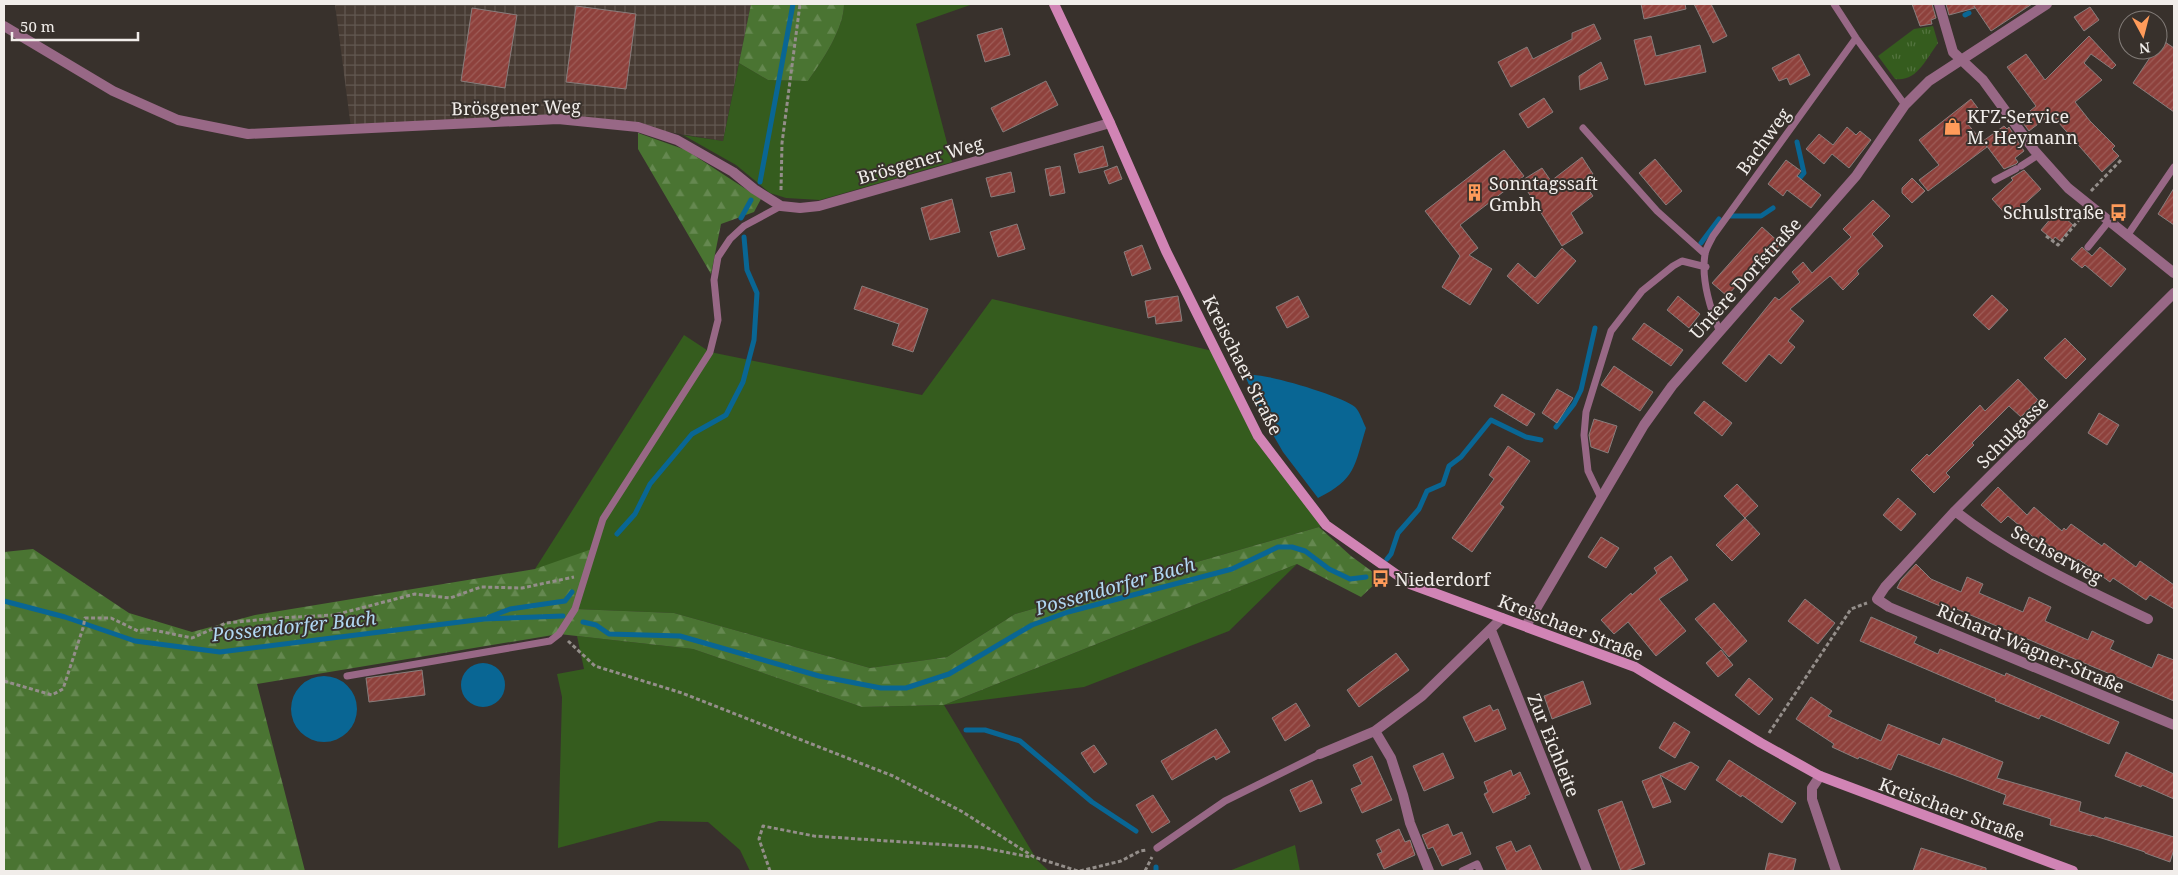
<svg xmlns="http://www.w3.org/2000/svg" width="2178" height="875" font-family="'Noto Serif',serif">
<style>
.industrial{fill:url(#industrial-grid)}
.green{fill:#355c1e}
.forest{fill:url(#forest-firs)}
.park{fill:url(#park-tufts)}
.water{fill:#096694}
.lines{fill:none;stroke-linecap:round;stroke-linejoin:round}
.stream{stroke:#096694;stroke-width:5}
.building{fill:url(#building-hatch);stroke:#887d7c}
.path{stroke:#948e8a;stroke-width:3;stroke-dasharray:4 2.5;stroke-linecap:butt}
.service{stroke:#986886;stroke-width:7}
.minor{stroke:#986886;stroke-width:10}
.secondary{stroke:#d184b5;stroke-width:10}
.labels{text-anchor:middle;dominant-baseline:central;stroke-width:4;stroke-linejoin:round;paint-order:stroke}
.street-label{font-size:18px;fill:#f1edea;stroke:#38312c}
.poi-label{font-size:18px;fill:#f1edea;stroke:#38312c;text-anchor:start}
.water-label{font-size:19px;font-style:italic;fill:#b1d7f2;stroke:#38312c}
</style>
<defs>
<pattern id="industrial-grid" width="8" height="8" patternUnits="userSpaceOnUse" patternTransform="scale(1.25)"><rect width="8" height="8" fill="#473b33"/><path d="M0 4h8M4 0v8" fill="none" stroke="#625851"/></pattern>
<pattern id="forest-firs" width="22" height="20" patternUnits="userSpaceOnUse" patternTransform="scale(1.25)"><rect width="22" height="20" fill="#4a7432"/><path d="M5 1l3.5 6h-7zM16 11l3.5 6h-7z" fill="#658850"/></pattern>
<pattern id="park-tufts" width="24" height="20" patternUnits="userSpaceOnUse" patternTransform="scale(1.25)"><rect width="24" height="20" fill="#355c1e"/><path d="M3 7l-1-3M5 7V3M7 7l1-3M15 17l-1-3M17 17v-4M19 17l1-3" fill="none" stroke="#53743f"/></pattern>
<pattern id="building-hatch" width="6" height="6" patternUnits="userSpaceOnUse" patternTransform="scale(1.25)"><rect width="6" height="6" fill="#8e413c"/><path d="M-1 1l2-2M0 6l6-6M5 7l2-2" fill="none" stroke="#9e5d58"/></pattern>
</defs>
<rect width="100%" height="100%" fill="#38312c"/>
<path class="industrial" d="M 335,4 L 751,4 L 723,141 L 638,127 L 558,119 L 351,128 Z"/>
<path class="green" d="M 844,4 L 973,4 L 916,24 L 952,162 L 820,200 L 786,198 L 770,193 L 736,165 L 683,135 L 723,141 L 739,63 L 768,80 L 808,81 C 822,61 844,29 844,4 Z
M 992,299 L 1217,352 L 1258,436 L 1326,525 L 1015,614 L 947,657 L 870,668 L 674,613 L 575,609 L 535,569 L 684,335 L 710,352 L 922,395 Z
M 1297,564 L 1229,631 L 1084,687 L 944,705 L 1037,860 L 1049,871 L 750,871 L 740,850 L 708,822 L 659,821 L 558,848 L 562,697 L 557,674 L 584,669 L 577,636 L 693,649 L 862,707 L 944,705 Z
M 1295,845 L 1300,871 L 1229,871 Z"/>
<path class="forest" d="M 751,4 L 844,4 C 844,29 822,61 808,81 L 768,80 L 739,63 Z
M 638,133 L 686,150 L 761,199 L 754,212 L 721,224 L 711,274 L 638,149 Z
M 1319,527 L 1351,556 L 1381,578 L 1361,597 L 1297,564 L 944,705 L 862,707 L 693,649 L 559,634 L 257,684 L 305,871 L 4,871 L 4,552 L 33,549 L 129,613 L 192,632 L 255,615 L 535,569 L 592,549 L 575,609 L 674,613 L 870,668 L 947,657 L 1015,614 Z"/>
<path class="park" d="M 1933,26 L 1938,43 C 1926,59 1917,82 1895,79 L 1878,56 L 1914,29 Z"/>
<path class="water" d="M 1253,375 C 1271,375 1342,396 1355,407 C 1360,412 1363,422 1366,428 C 1354,467 1356,479 1318,498 L 1283,452 L 1264,419 L 1246,378 Z
M461 685a22 22 0 1 1 44 0a22 22 0 1 1-44 0Z
M291 709a33 33 0 1 1 66 0a33 33 0 1 1-66 0Z"/>
<g class="lines">
<path class="stream" d="M 1965,15 L 1969,13
M 1797,142 L 1804,173 L 1799,179
M 760,182 L 793,4
M 1730,216 L 1761,216 L 1773,208
M 741,218 L 751,200
M 1701,243 L 1719,219
M 1556,427 L 1574,404 L 1581,390 L 1595,328
M 617,534 L 635,514 L 650,484 L 692,434 L 726,415 L 743,382 L 754,340 L 757,293 L 747,270 L 744,237
M 1387,559 L 1391,554 L 1398,533 L 1419,509 L 1427,491 L 1443,484 L 1449,466 L 1461,457 L 1491,420 L 1526,437 L 1541,440
M 4,601 L 65,617 L 135,641 L 220,652 L 484,619 L 563,616
M 489,617 L 510,609 L 565,601 L 572,592
M 583,622 L 596,625 L 609,634 L 680,636 L 819,676 L 881,688 L 906,688 L 949,674 L 1032,625 L 1068,612 L 1232,569 L 1278,547 L 1292,547 L 1305,551 L 1329,569 L 1350,579 L 1366,577
M 966,730 L 985,730 L 1020,741 L 1092,802 L 1136,831
M 1156,867 L 1156,871"/>
</g>
<path class="building" d="M 1641,4 L 1685,4 L 1686,9 L 1644,19 Z
M 1694,4 L 1711,4 L 1727,36 L 1713,43 Z
M 1912,4 L 1932,4 L 1936,18 L 1931,20 L 1932,24 L 1920,26 Z
M 1946,4 L 2032,4 L 1991,31 L 1974,6 L 1975,8 L 1949,15 Z
M 576,6 L 636,14 L 626,89 L 566,82 Z
M 2090,7 L 2099,20 L 2084,31 L 2074,17 Z
M 472,8 L 517,15 L 505,88 L 461,81 Z
M 1594,24 L 1601,39 L 1511,87 L 1498,62 L 1527,47 L 1533,59 L 1572,39 L 1572,33 Z
M 1002,28 L 1010,55 L 985,62 L 977,35 Z
M 1651,36 L 1656,56 L 1700,45 L 1706,72 L 1645,85 L 1634,40 Z
M 2089,36 L 2116,65 L 2112,69 L 2091,54 L 2084,63 L 2102,80 L 2075,102 L 2090,121 L 2115,146 L 2112,149 L 2119,156 L 2102,172 L 2051,114 L 2029,131 L 2020,119 L 2036,106 L 2007,67 L 2026,54 L 2045,80 Z
M 2162,40 L 2174,48 L 2174,112 L 2133,83 L 2155,50 L 2158,50 Z
M 1799,54 L 1810,75 L 1790,85 L 1787,78 L 1779,81 L 1772,68 Z
M 1601,62 L 1608,79 L 1580,90 L 1579,76 Z
M 1046,81 L 1058,105 L 1003,132 L 991,108 Z
M 1544,98 L 1553,112 L 1528,128 L 1519,114 Z
M 1971,99 L 1980,111 L 1966,122 L 1987,147 L 1928,191 L 1919,180 L 1939,165 L 1919,140 Z
M 2004,126 L 2007,129 L 2009,127 L 2024,151 L 2015,158 L 2018,162 L 2016,164 L 2004,169 L 1983,141 Z
M 1847,127 L 1856,135 L 1860,131 L 1871,140 L 1849,168 L 1832,154 L 1824,164 L 1806,149 L 1819,134 L 1833,145 Z
M 1103,146 L 1108,166 L 1079,173 L 1074,154 Z
M 1504,150 L 1524,176 L 1460,225 L 1478,248 L 1469,255 L 1492,269 L 1470,305 L 1442,287 L 1460,256 L 1425,211 Z
M 1582,157 L 1593,174 L 1583,182 L 1593,196 L 1571,213 L 1583,233 L 1562,246 L 1521,181 L 1542,168 L 1551,181 Z
M 1655,159 L 1682,191 L 1666,205 L 1639,173 Z
M 1786,160 L 1801,171 L 1797,176 L 1821,195 L 1811,208 L 1787,190 L 1783,196 L 1768,184 Z
M 1060,166 L 1065,193 L 1050,196 L 1045,169 Z
M 1117,166 L 1122,179 L 1109,184 L 1104,171 Z
M 2024,170 L 2041,189 L 2009,218 L 1992,199 L 2013,180 L 2011,178 Z
M 1011,172 L 1015,192 L 991,197 L 986,178 Z
M 1912,178 L 1925,191 L 1912,203 L 1902,193 L 1902,188 Z
M 2174,188 L 2174,225 L 2158,214 Z
M 952,199 L 960,232 L 930,240 L 921,208 Z
M 1873,200 L 1890,216 L 1872,234 L 1883,246 L 1857,271 L 1859,274 L 1843,290 L 1830,276 L 1790,309 L 1804,321 L 1788,341 L 1795,347 L 1781,364 L 1769,354 L 1746,382 L 1722,363 L 1775,297 L 1779,300 L 1800,282 L 1792,272 L 1803,262 L 1812,273 L 1851,237 L 1843,229 Z
M 2057,211 L 2073,225 L 2060,241 L 2055,237 L 2053,240 L 2041,230 Z
M 1017,224 L 1025,249 L 998,257 L 990,232 Z
M 1762,227 L 1781,244 L 1764,264 L 1760,260 L 1727,296 L 1712,283 Z
M 1142,245 L 1151,269 L 1132,276 L 1124,252 Z
M 2082,247 L 2092,256 L 2100,247 L 2126,269 L 2111,287 L 2085,265 L 2082,268 L 2071,259 Z
M 1562,248 L 1576,261 L 1538,304 L 1507,276 L 1518,263 L 1535,278 Z
M 862,286 L 928,309 L 913,352 L 892,345 L 899,324 L 854,309 Z
M 1992,295 L 2008,310 L 1989,330 L 1973,315 Z
M 1178,296 L 1182,321 L 1156,324 L 1155,316 L 1148,318 L 1145,301 Z
M 1298,296 L 1309,317 L 1287,328 L 1276,307 Z
M 1678,296 L 1700,314 L 1689,328 L 1667,310 Z
M 1644,323 L 1683,350 L 1671,366 L 1632,339 Z
M 2065,338 L 2086,359 L 2066,379 L 2044,358 Z
M 1614,366 L 1653,392 L 1640,411 L 1601,385 Z
M 2018,379 L 2038,400 L 2021,417 L 2009,406 L 1972,443 L 1974,445 L 1946,473 L 1950,477 L 1934,493 L 1911,470 L 1927,454 L 1929,456 L 1980,405 L 1985,411 Z
M 1557,389 L 1573,398 L 1557,423 L 1542,413 Z
M 1502,394 L 1535,414 L 1527,426 L 1494,406 Z
M 1704,401 L 1732,423 L 1722,436 L 1694,413 Z
M 2099,413 L 2119,425 L 2107,445 L 2088,433 Z
M 1594,419 L 1617,426 L 1608,453 L 1591,447 L 1589,435 Z
M 1508,446 L 1530,461 L 1500,504 L 1504,507 L 1472,552 L 1452,538 L 1494,479 L 1489,475 Z
M 1737,484 L 1758,506 L 1745,518 L 1724,496 Z
M 1998,487 L 2027,515 L 2034,507 L 2062,531 L 2064,528 L 2066,530 L 2071,524 L 2102,546 L 2104,543 L 2136,567 L 2140,561 L 2174,585 L 2174,609 L 2150,595 L 2146,600 L 2113,578 L 2110,582 L 2078,559 L 2075,564 L 2040,539 L 2038,541 L 2008,516 L 2001,523 L 1981,505 Z
M 1898,498 L 1916,514 L 1901,531 L 1883,515 Z
M 1745,518 L 1760,534 L 1732,561 L 1716,545 Z
M 1601,537 L 1619,548 L 1606,568 L 1588,557 Z
M 1671,556 L 1688,580 L 1659,599 L 1686,631 L 1656,656 L 1628,622 L 1614,634 L 1601,620 L 1631,593 L 1632,595 L 1657,573 L 1654,568 Z
M 1916,564 L 1931,579 L 1961,592 L 1967,577 L 1983,584 L 1979,593 L 2023,612 L 2029,597 L 2051,607 L 2045,621 L 2088,640 L 2092,631 L 2102,636 L 2114,641 L 2110,649 L 2152,668 L 2158,654 L 2174,660 L 2174,701 L 1954,608 L 1952,611 L 1897,588 L 1901,580 Z
M 1805,599 L 1835,623 L 1818,644 L 1788,621 Z
M 1714,603 L 1747,641 L 1729,657 L 1695,619 Z
M 1871,617 L 1917,637 L 1914,643 L 1938,654 L 1940,649 L 2005,676 L 2006,673 L 2119,722 L 2109,744 L 2041,715 L 2039,719 L 1995,701 L 1996,699 L 1860,641 Z
M 1721,650 L 1733,665 L 1718,677 L 1706,663 Z
M 1396,653 L 1409,670 L 1359,707 L 1347,690 Z
M 422,670 L 425,695 L 369,702 L 366,678 Z
M 1749,678 L 1773,699 L 1759,715 L 1735,695 Z
M 1583,681 L 1591,704 L 1552,719 L 1544,696 Z
M 1811,697 L 1832,711 L 1828,716 L 1881,741 L 1888,724 L 1940,745 L 1943,738 L 2003,762 L 1997,778 L 2081,802 L 2079,811 L 2104,819 L 2105,817 L 2174,837 L 2174,849 L 2170,862 L 2145,853 L 2145,852 L 2092,835 L 2091,836 L 2050,825 L 2051,819 L 2003,804 L 2006,795 L 1898,754 L 1891,770 L 1859,757 L 1858,759 L 1832,747 L 1834,744 L 1796,719 Z
M 1296,703 L 1310,726 L 1285,741 L 1272,718 Z
M 1490,705 L 1493,711 L 1498,709 L 1506,729 L 1475,742 L 1463,717 Z
M 1674,722 L 1690,732 L 1675,758 L 1659,748 Z
M 1216,729 L 1230,752 L 1216,760 L 1214,756 L 1172,780 L 1161,761 Z
M 1094,745 L 1107,764 L 1094,773 L 1081,753 Z
M 2126,752 L 2174,774 L 2174,799 L 2142,785 L 2141,787 L 2115,776 Z
M 1443,753 L 1454,778 L 1424,791 L 1413,766 Z
M 1372,756 L 1392,800 L 1362,813 L 1351,789 L 1362,784 L 1353,765 Z
M 1729,760 L 1796,803 L 1782,823 L 1742,795 L 1741,797 L 1716,780 Z
M 1691,762 L 1699,767 L 1685,790 L 1660,775 L 1671,802 L 1653,808 L 1642,781 Z
M 1511,770 L 1513,776 L 1520,772 L 1530,794 L 1525,796 L 1526,798 L 1493,813 L 1484,794 L 1488,792 L 1484,782 Z
M 1312,780 L 1322,803 L 1300,812 L 1290,790 Z
M 1153,795 L 1170,822 L 1152,833 L 1136,805 Z
M 1622,801 L 1645,864 L 1626,871 L 1621,871 L 1598,810 Z
M 1448,824 L 1453,836 L 1462,832 L 1471,854 L 1442,866 L 1433,847 L 1428,849 L 1422,835 Z
M 1399,829 L 1405,842 L 1410,840 L 1415,855 L 1384,869 L 1377,854 L 1382,852 L 1376,840 Z
M 1511,841 L 1516,852 L 1530,845 L 1542,871 L 1507,871 L 1496,847 Z
M 1921,848 L 1986,868 L 1986,871 L 1913,871 Z
M 1769,853 L 1796,859 L 1793,871 L 1765,871 Z"/>
<g class="lines">
<path class="path" d="M 781,190 L 782,143 L 800,4
M 2091,191 L 2121,160
M 2046,236 L 2058,245 L 2082,216
M 568,641 L 595,666 L 682,693 L 893,776 L 961,811 L 1034,857 L 1078,871
M 4,681 L 52,695 L 63,689 L 83,628 L 85,618 L 111,618 L 138,631 L 148,629 L 192,638 L 226,623 L 278,618 L 334,615 L 415,594 L 450,598 L 481,587 L 522,588 L 574,577
M 1769,733 L 1851,609 L 1867,603
M 770,871 L 759,839 L 763,826 L 814,836 L 979,847 L 1030,857
M 1080,871 L 1121,861 L 1140,851 L 1147,850
M 1145,871 L 1152,857"/>
<path class="service" d="M 1834,4 L 1856,38 L 1905,105
M 1583,128 L 1657,211 L 1705,254
M 2021,166 L 2038,155
M 1995,180 L 2016,169
M 2127,236 L 2174,167
M 2088,247 L 2109,221
M 1719,330 C 1710,308 1701,279 1705,254 C 1706,248 1710,242 1713,236 L 1856,38
M 1601,498 L 1588,471 L 1584,435 L 1586,412 L 1611,331 L 1642,291 L 1673,266 L 1682,261 L 1706,267
M 347,676 L 550,641 L 559,634 L 575,609 L 603,519 L 710,352 L 718,320 L 714,280 L 718,257 L 730,239 L 744,226 L 781,206
M 1157,848 L 1225,801 L 1320,754
M 1462,871 L 1477,864 L 1480,871"/>
<path class="minor" d="M 1939,4 L 1953,52 L 1983,80 L 2034,150 L 2068,188 L 2174,273
M 4,26 L 113,91 L 178,120 L 248,134 L 558,119 L 638,127 L 677,140 L 733,172 L 754,189 L 781,206 L 800,208 L 819,206 L 1110,123
M 2174,293 L 1955,511 L 1885,587 L 1877,599 L 1889,607 L 2174,725
M 1955,511 C 2012,556 2083,588 2148,619
M 1526,626 L 1644,425 L 1672,386 L 1856,176 L 1905,105 L 1929,81 L 2047,4
M 1491,630 L 1587,871
M 1375,731 L 1391,758 L 1403,795 L 1410,823 L 1429,871
M 1320,754 L 1375,731 L 1422,696 L 1502,618
M 1820,776 L 1812,788 L 1812,799 L 1836,871"/>
<path class="secondary" d="M 1054,4 L 1110,123 L 1166,251 L 1258,436 L 1326,525 L 1410,584 L 1635,667 L 1761,743 L 1820,776 L 2073,871"/>
</g>
<defs>
<symbol id="shop-bare" viewBox="-9 -9 18 18"><path d="M-5-2.5h2.3a2.7 3.5 0 0 1 5.4 0H5L5.5 6h-11ZM-1.5-2.5h3a1.5 2.3 0 0 0-3 0Z" fill="#ff9b5a" stroke="#38312c" stroke-width="2.5" paint-order="stroke"/></symbol>
<symbol id="building-bare" viewBox="-9 -9 18 18"><path d="M-4-6H4V6H1V3H-1V6H-4ZM-2.5-4.3h1.7v1.8h-1.7ZM.8-4.3h1.7v1.8H.8ZM-2.5-1h1.7V.8h-1.7ZM.8-1h1.7V.8H.8Z" fill="#ff9b5a" stroke="#38312c" stroke-width="2.5" paint-order="stroke"/></symbol>
<symbol id="bus-bare" viewBox="-9 -9 18 18"><path d="M-5-6H5V4H4V6H2V4H-2V6H-4V4H-5ZM-3.5-4V0h7V-4ZM-3.5 1.2v1.5H-2V1.2ZM2 1.2v1.5H3.5V1.2Z" fill="#ff9b5a" stroke="#38312c" stroke-width="2.5" paint-order="stroke"/></symbol>
</defs>
<g fill-rule="evenodd">
<use href="#shop-bare" x="1940" y="114" width="25" height="25"/>
<use href="#building-bare" x="1462" y="180" width="25" height="25"/>
<use href="#bus-bare" x="2106" y="200" width="25" height="25"/>
<use href="#bus-bare" x="1368" y="566" width="25" height="25"/>
</g>
<g class="labels">
<g class="street-label">
<text transform="translate(516 107) rotate(-1)">Brösgener Weg</text>
<text transform="translate(1763 141) rotate(-54)">Bachweg</text>
<text transform="translate(920 160) rotate(-16)">Brösgener Weg</text>
<text transform="translate(1745 278) rotate(-48)">Untere Dorfstraße</text>
<text transform="translate(1243 365) rotate(63)">Kreischaer Straße</text>
<text transform="translate(2012 432) rotate(-45)">Schulgasse</text>
<text transform="translate(2057 554) rotate(29)">Sechserweg</text>
<text transform="translate(1571 627) rotate(21)">Kreischaer Straße</text>
<text transform="translate(2031 648) rotate(23)">Richard-Wagner-Straße</text>
<text transform="translate(1554 745) rotate(68)">Zur Eichleite</text>
<text transform="translate(1952 809) rotate(20)">Kreischaer Straße</text>
</g>
<g class="poi-label">
<text x="1967" y="116">KFZ-Service<tspan x="1967" dy="21">M. Heymann</tspan></text>
<text x="1489" y="183">Sonntagssaft<tspan x="1489" dy="21">Gmbh</tspan></text>
<text x="2104" y="212" text-anchor="end">Schulstraße</text>
<text x="1395" y="579">Niederdorf</text>
</g>
<g class="water-label">
<text transform="translate(1115 586) rotate(-16)">Possendorfer Bach</text>
<text transform="translate(294 626) rotate(-6)">Possendorfer Bach</text>
</g>
</g>
<rect width="2178" height="875" fill="none" stroke="#f1edea" stroke-width="10"/>
<g transform="translate(2143 35) rotate(173)"><circle r="24" fill="#38312c" stroke="#827c78"/>
<path d="M0-4L9 19L0 12L-9 19Z" fill="#ff9b5a"/>
<text y="-8" font-size="14" font-weight="bold" text-anchor="middle" fill="#f1edea">N</text>
</g>
<path d="M12 32v8h126v-8" fill="none" stroke="#f1edea" stroke-width="2.5"/>
<text x="20" y="32" font-size="15" fill="#f1edea" stroke="#38312c" stroke-width="4" paint-order="stroke">50 m</text>
</svg>
